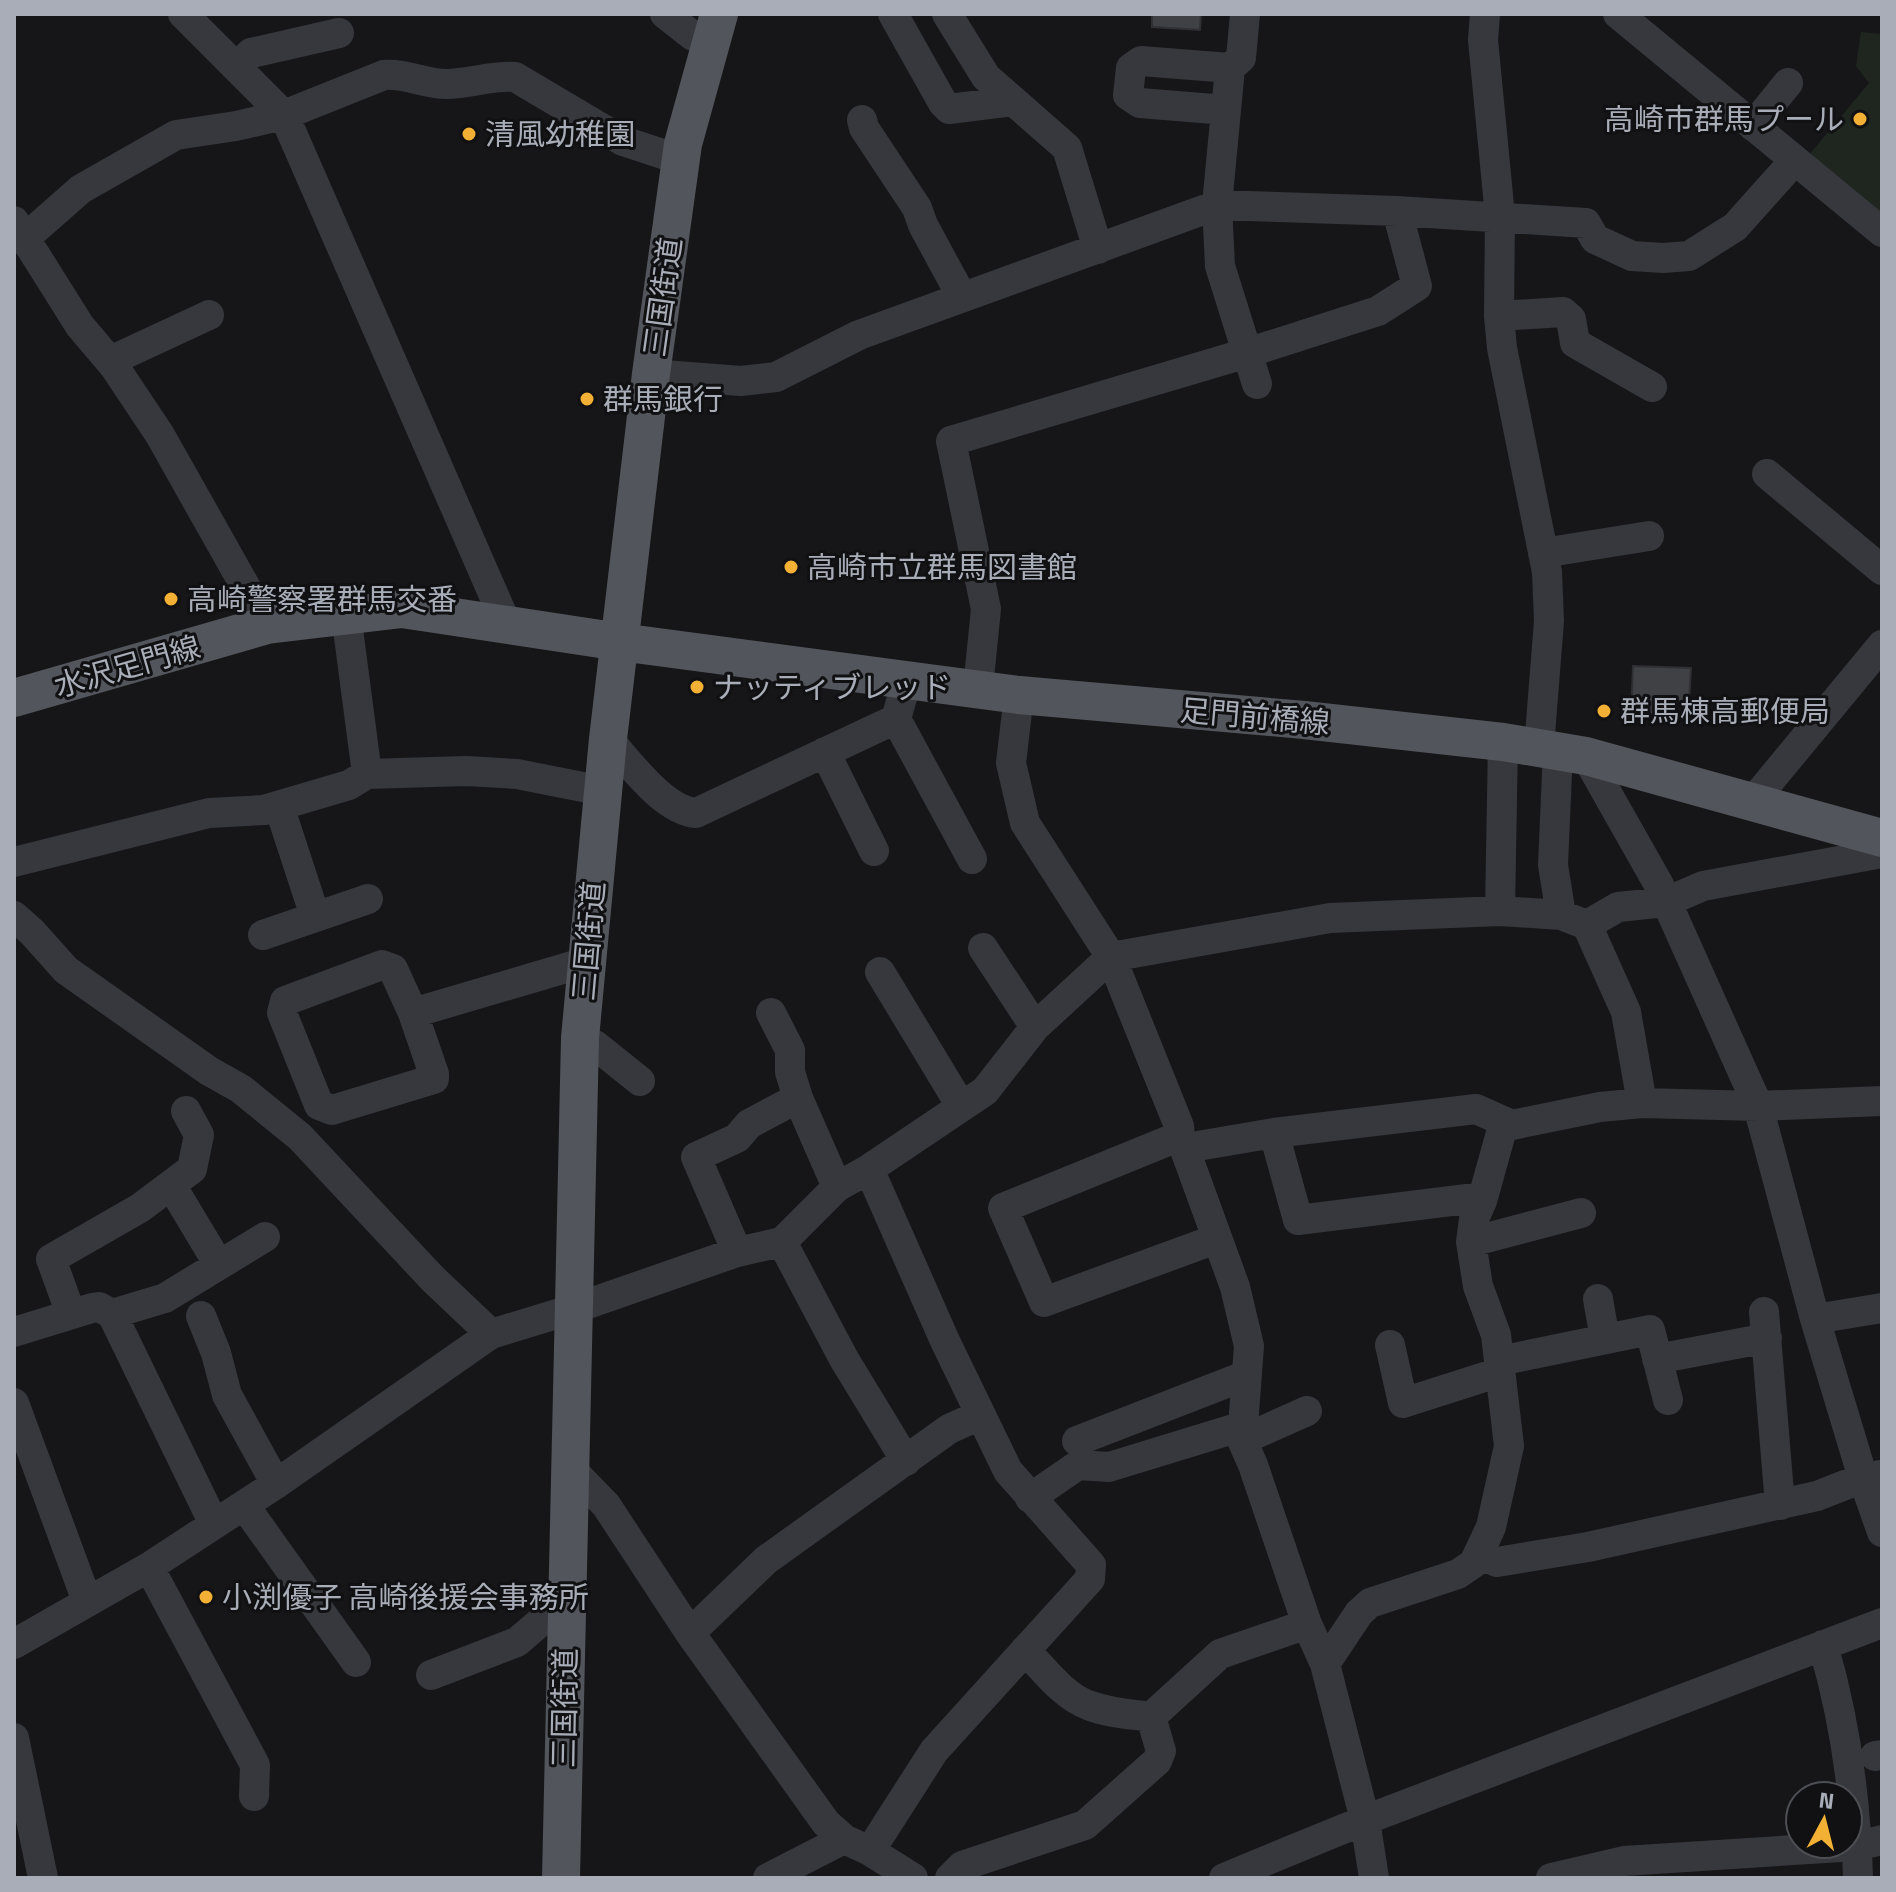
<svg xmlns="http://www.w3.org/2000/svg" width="1896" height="1892" font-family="'Titillium Web','Noto Sans JP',sans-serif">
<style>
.green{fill:#1e261f}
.building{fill:#404145;stroke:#303034;stroke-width:2}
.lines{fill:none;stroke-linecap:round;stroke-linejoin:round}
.minor{stroke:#37383d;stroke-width:30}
.major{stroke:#53555c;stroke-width:38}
.poi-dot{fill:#f2b134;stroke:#111113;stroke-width:3}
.labels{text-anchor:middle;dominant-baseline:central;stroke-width:6;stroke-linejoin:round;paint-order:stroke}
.poi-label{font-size:30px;fill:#a8adb8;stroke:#111113;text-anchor:start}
.street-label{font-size:30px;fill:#a8adb8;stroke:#111113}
</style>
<rect width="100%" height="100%" fill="#161618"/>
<path class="green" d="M 1861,32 L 1882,34 L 1882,215 L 1809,155 L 1869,83 L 1856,66 Z"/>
<path class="building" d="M 1152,14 L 1201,14 L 1200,30 L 1152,27 Z
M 1633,666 L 1691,668 L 1689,702 L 1671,701 L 1671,718 L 1631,716 Z"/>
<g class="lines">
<path class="minor" d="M 183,14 L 284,115 L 506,623
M 665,14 L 693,36 L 711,41
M 893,14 L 943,103 L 949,109 L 1013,101
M 947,14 L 986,77 L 1067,148 L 1098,249
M 1245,14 L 1241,58 L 1230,68 L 1217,205 L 1220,266 L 1257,384
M 1485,14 L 1483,40 L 1500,216 L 1499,316 L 1502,348 L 1547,572 L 1549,621 L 1539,747
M 1618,14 L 1882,232
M 236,67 L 251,53 L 339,33
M 1226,110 L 1140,103 L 1128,95 L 1131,68 L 1141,61 L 1230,68
M 862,120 L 864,128 L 917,208 L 923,225 L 962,297
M 1753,126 L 1788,83
M 14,221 L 80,326 L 114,366 L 160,435 L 267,625
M 14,239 L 32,232 L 81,189 L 176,135 L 236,126 L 284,115 L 384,75 C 405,73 425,84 446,84 C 470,84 492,75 515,77 L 623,141 L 681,160
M 1499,316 L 1563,312 L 1571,319 L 1575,343 L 1652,387
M 110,361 L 209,315
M 651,374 L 741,381 L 776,377 L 859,335 L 1217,205 L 1397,211 L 1586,223 L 1595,239 L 1632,256 L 1663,258 L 1689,256 L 1735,227 L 1794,161
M 1767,474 L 1882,570
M 1543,553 L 1649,536
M 346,614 L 367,774
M 978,688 L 986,609 L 951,441 L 1247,353 L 1378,311 L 1417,286 L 1397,211
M 1019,695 L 1011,763 L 1025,823 L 1111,957 L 1179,1126 L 1180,1136 L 1235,1287 L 1249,1346 L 1242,1440 L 1253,1465 L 1307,1624 L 1325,1664 L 1365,1820 L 1374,1878
M 896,719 L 972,859
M 608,739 C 630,763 663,810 696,813 L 896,719 L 907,680
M 1558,750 L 1553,865 L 1561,915
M 825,752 L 874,851
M 1586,756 L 1659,885 L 1758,1106 L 1815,1319 L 1863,1478 L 1882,1532
M 1753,801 L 1882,645
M 279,806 L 315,916
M 14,862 L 209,813 L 264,810 L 349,785 L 367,774 L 466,771 L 517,774 L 603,791
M 1500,911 L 1503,742
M 14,916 L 32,932 L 66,970 L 209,1071 L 241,1089 L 300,1137 L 432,1278 L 491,1334
M 1587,925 L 1626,1012 L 1642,1103
M 263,935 L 368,899
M 983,948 L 1035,1027
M 880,972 L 961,1106
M 413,1013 L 393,969 L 382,965 L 285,1001 L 282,1013 L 319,1105 L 332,1110 L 434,1079 L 434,1074 L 413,1013 L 586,962
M 771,1013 L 790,1050 L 790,1072 L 798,1098 L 837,1187
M 580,1038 L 595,1045 L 640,1081
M 1274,1133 L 1298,1220 L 1483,1197
M 1180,1136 L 1003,1208 L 1044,1302 L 1216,1239
M 1186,1148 L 1274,1133 L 1476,1109 L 1512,1125 L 1600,1107 L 1642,1103 L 1758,1106 L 1882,1101
M 869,1169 L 945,1341 L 1008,1471 L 1091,1565 L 1090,1579 L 934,1751 L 870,1851
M 171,1185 L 219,1265
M 782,1242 L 844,1359 L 906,1461
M 1471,1242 L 1581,1213
M 737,1252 L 696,1157 L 737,1138 L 749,1124 L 798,1098
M 1598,1299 L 1605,1339
M 1764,1312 L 1780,1505
M 71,1314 L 51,1259 L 140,1208 L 192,1169 L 199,1135 L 186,1111
M 112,1314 L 165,1298 L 265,1237
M 201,1316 L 216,1353 L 227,1395 L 276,1484
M 1815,1319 L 1882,1308
M 14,1332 L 92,1308 L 99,1307 L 112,1314 L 214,1524
M 1390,1345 L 1403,1403 L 1500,1372
M 1657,1359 L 1767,1338
M 1499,1361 L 1650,1330 L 1668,1400
M 14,1403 L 87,1601
M 1242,1440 L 1307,1411
M 1077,1441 L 1247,1375
M 570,1468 L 606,1505 L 690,1633 L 826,1823 L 844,1839 L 870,1851 L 913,1878
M 1030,1498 L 1078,1465 L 1109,1467 L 1243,1426
M 244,1505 L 356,1662
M 1479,1554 L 1497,1562 L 1588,1547 L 1817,1496 L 1863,1478 L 1880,1475
M 149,1567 L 255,1765 L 254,1796
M 690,1633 L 766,1560 L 949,1429 L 980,1415
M 14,1644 L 149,1567 L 276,1484 L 491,1334 L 573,1309 L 737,1252 L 782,1242 L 837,1187 L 869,1169 L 985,1091 L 1035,1027 L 1111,957 L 1330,918 L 1500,911 L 1561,915 L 1587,925 L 1618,907 L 1666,902 L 1703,886 L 1882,853
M 1823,1645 C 1845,1720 1856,1800 1858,1878
M 1025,1650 C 1043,1668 1063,1696 1088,1705 C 1108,1713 1130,1714 1151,1717
M 1325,1664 L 1359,1613 L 1370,1603 L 1458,1574 L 1474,1563 L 1491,1527 L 1509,1446 L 1496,1335 L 1478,1286 L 1471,1242 L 1474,1219 L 1482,1201 L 1504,1122
M 431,1675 L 517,1642 L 567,1599
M 14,1738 L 43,1878
M 1875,1756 L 1882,1755
M 768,1878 L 844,1839
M 950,1878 L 962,1866 L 1085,1825 L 1157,1761 L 1161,1751 L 1151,1717 L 1220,1654 L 1307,1624
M 1224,1878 L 1365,1820 L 1882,1623
M 1551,1878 L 1624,1861 L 1857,1846 L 1882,1840"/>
<path class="major" d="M 14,698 L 267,625 L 402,609 L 620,642 L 1019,695 L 1304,720 L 1503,742 L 1586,756 L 1882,838
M 561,1878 L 580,1038 L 608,739 L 651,374 L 683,144 L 719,14"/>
</g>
<g class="poi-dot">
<circle cx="1860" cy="119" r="8"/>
<circle cx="469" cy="134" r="8"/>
<circle cx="587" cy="399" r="8"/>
<circle cx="791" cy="567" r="8"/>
<circle cx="171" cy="599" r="8"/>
<circle cx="697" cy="687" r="8"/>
<circle cx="1604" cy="711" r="8"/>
<circle cx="206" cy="1597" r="8"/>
</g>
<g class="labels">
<g class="poi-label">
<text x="1844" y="119" text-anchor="end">高崎市群馬プール</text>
<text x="485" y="134">清風幼稚園</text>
<text x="603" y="399">群馬銀行</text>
<text x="807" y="567">高崎市立群馬図書館</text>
<text x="187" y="599">高崎警察署群馬交番</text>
<text x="713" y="687">ナッティブレッド</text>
<text x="1620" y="711">群馬棟高郵便局</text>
<text x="222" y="1597">小渕優子 高崎後援会事務所</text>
</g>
<g class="street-label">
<text transform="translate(662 297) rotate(-82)">三国街道</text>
<text transform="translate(127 666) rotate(-16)">水沢足門線</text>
<text transform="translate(1255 716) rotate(5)">足門前橋線</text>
<text transform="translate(588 941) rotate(-85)">三国街道</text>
<text transform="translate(564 1708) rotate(-89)">三国街道</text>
</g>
</g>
<rect width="1896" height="1892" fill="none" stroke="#a8adb8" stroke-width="32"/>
<g transform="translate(1824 1820) rotate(7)"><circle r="38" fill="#111113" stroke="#4d4f55" stroke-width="2"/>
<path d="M0-6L14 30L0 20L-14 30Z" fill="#f2b134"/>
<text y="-12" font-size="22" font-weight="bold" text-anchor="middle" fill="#a8adb8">N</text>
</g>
</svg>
